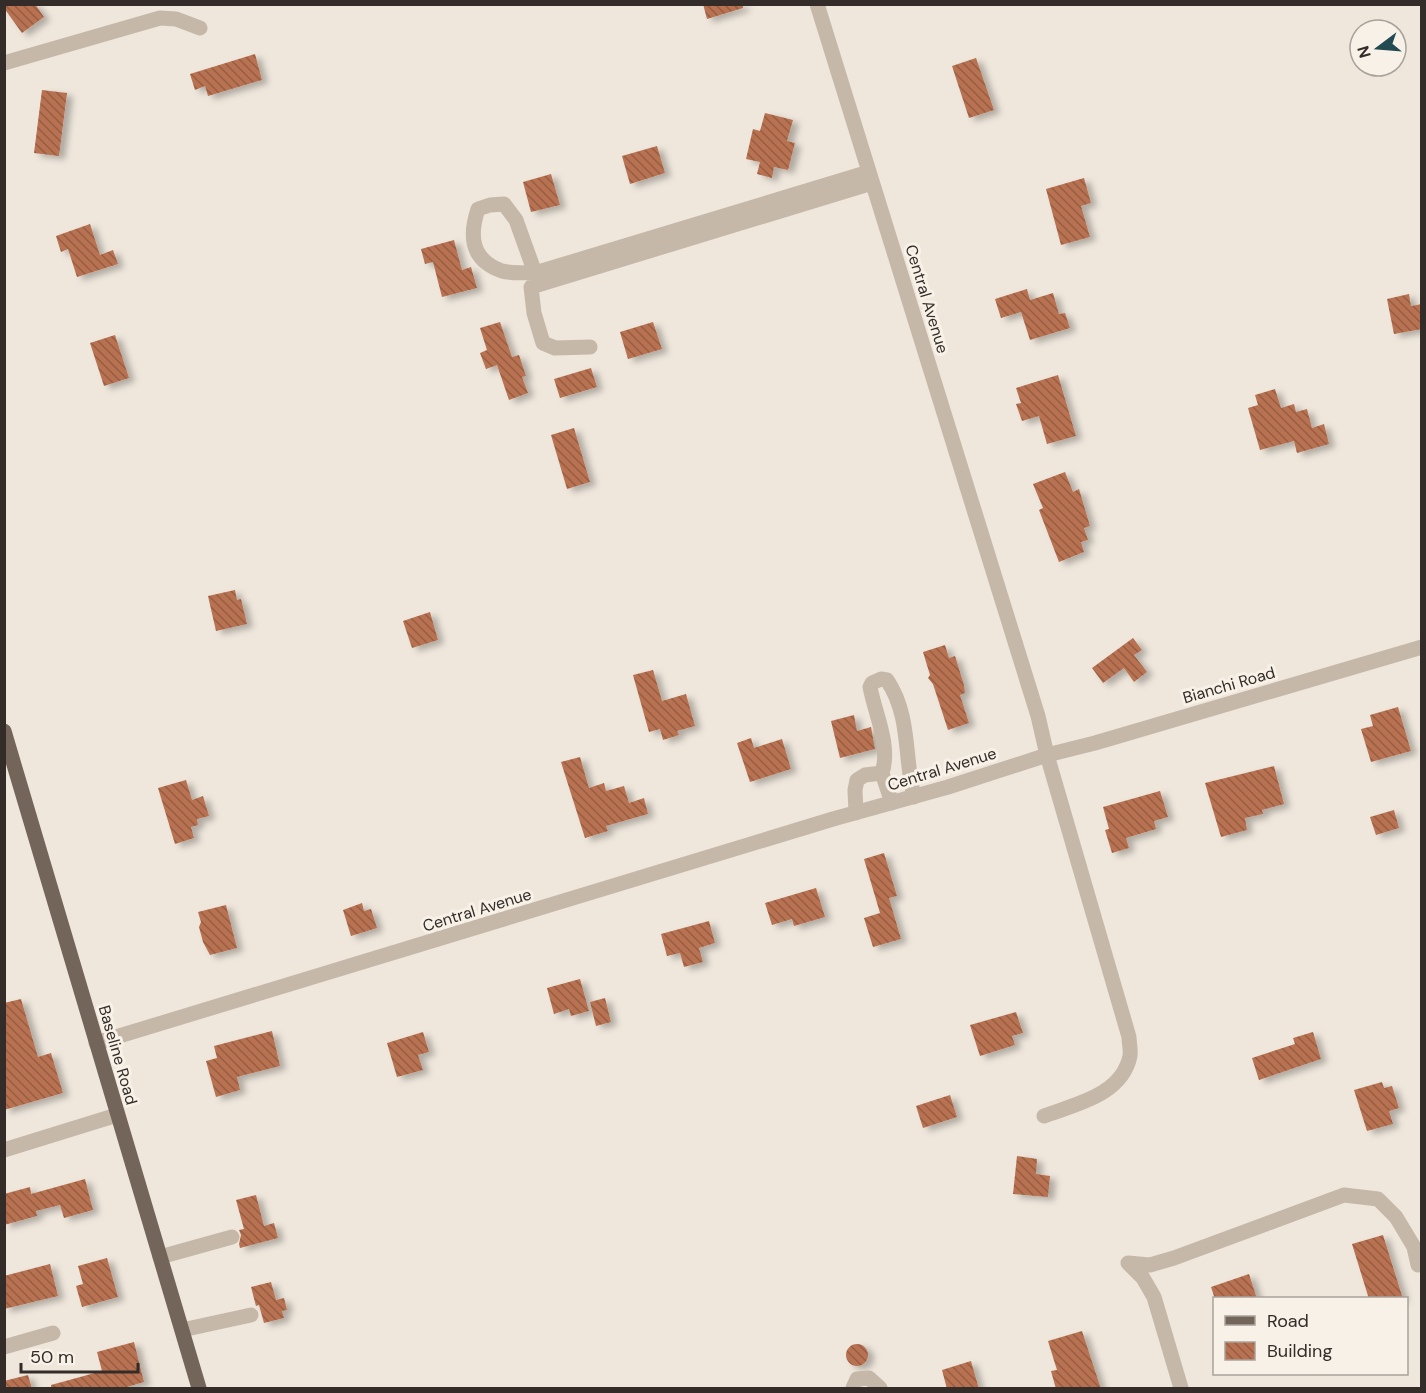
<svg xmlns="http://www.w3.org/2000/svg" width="1426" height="1393" font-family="'DM Sans',sans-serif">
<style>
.building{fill:url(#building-back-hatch);filter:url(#shadow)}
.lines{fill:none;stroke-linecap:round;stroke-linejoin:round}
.minor{stroke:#c5b8a9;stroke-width:15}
.major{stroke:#74655b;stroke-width:15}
.labels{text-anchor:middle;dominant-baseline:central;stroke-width:6;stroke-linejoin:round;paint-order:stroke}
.street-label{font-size:16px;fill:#332c28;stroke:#f7f1e8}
</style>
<defs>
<pattern id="building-back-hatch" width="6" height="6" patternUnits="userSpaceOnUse" patternTransform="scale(1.5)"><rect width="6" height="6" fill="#b87151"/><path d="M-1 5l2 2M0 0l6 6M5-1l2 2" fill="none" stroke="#965d43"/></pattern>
<filter id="shadow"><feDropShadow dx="6" dy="3.5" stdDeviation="3" flood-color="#0004"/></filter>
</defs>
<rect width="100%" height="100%" fill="#efe7dc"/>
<path class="building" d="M 4,4 L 35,4 L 44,17 L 22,33 L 4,8 Z
M 703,4 L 743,4 L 743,8 L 707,19 Z
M 255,54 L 262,80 L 208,96 L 205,86 L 195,90 L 190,74 Z
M 976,58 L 994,110 L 969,118 L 952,66 Z
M 42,90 L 67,93 L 59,156 L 34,153 Z
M 765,113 L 793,120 L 787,141 L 795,143 L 788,170 L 774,167 L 772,178 L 757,174 L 760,162 L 746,159 L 753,129 L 760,131 Z
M 657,146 L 665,173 L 630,184 L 622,156 Z
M 551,174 L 560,205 L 531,212 L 523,182 Z
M 1084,178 L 1091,203 L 1081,206 L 1090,237 L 1061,245 L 1046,189 Z
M 90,224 L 100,255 L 113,250 L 118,264 L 77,277 L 68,249 L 61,252 L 56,236 Z
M 454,240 L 462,270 L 471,267 L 477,288 L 442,297 L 433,262 L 425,264 L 421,249 Z
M 1027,289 L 1030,300 L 1053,293 L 1059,314 L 1065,313 L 1070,328 L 1030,340 L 1021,312 L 1001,318 L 995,299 Z
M 1409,294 L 1411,306 L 1422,304 L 1422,329 L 1394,334 L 1387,299 Z
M 500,322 L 512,357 L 519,355 L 526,376 L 522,377 L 528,393 L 509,400 L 497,365 L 486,369 L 480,353 L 487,350 L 480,328 Z
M 653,322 L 662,349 L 628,359 L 620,332 Z
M 115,335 L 129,378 L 104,386 L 90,343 Z
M 591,368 L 597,387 L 560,398 L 554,379 Z
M 1058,375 L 1076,436 L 1047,444 L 1039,416 L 1022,421 L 1016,404 L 1021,403 L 1016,388 Z
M 1275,389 L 1281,408 L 1294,404 L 1296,412 L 1307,409 L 1312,428 L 1324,424 L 1329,444 L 1297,453 L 1294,441 L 1260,450 L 1248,408 L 1258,405 L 1255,395 Z
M 574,428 L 590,482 L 567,489 L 551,435 Z
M 1065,472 L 1073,492 L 1079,489 L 1090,526 L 1084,528 L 1088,540 L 1081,542 L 1084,552 L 1059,562 L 1039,510 L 1043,508 L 1033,484 Z
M 235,590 L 237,600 L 241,599 L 247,624 L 216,631 L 208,596 Z
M 430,612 L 438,640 L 412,648 L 403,621 Z
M 1133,638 L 1142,650 L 1134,655 L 1147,672 L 1134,682 L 1124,668 L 1103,683 L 1092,668 Z
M 945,645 L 949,658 L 955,656 L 964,685 L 965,693 L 960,695 L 969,723 L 948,730 L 933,684 L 928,678 L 930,675 L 923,652 Z
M 653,670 L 662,701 L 686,694 L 695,726 L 677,731 L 679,735 L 663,740 L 660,729 L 649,732 L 633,675 Z
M 1398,707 L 1411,751 L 1371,762 L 1361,729 L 1373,726 L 1370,715 Z
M 854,715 L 857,731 L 871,727 L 875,749 L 840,758 L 831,721 Z
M 751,738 L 754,748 L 782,739 L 791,769 L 750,782 L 737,743 Z
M 580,757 L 589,788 L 604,783 L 606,791 L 624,786 L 629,803 L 644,798 L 648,814 L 606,826 L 608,831 L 585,838 L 561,762 Z
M 1274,766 L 1284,804 L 1262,810 L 1263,814 L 1245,818 L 1247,830 L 1221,837 L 1205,783 Z
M 186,780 L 192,800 L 203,796 L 209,816 L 197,819 L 198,825 L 191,827 L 194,838 L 175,844 L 158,788 Z
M 1160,791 L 1168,817 L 1154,821 L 1156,829 L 1126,838 L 1129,848 L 1112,853 L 1105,830 L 1109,829 L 1103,807 Z
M 1394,810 L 1399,828 L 1376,835 L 1370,817 Z
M 884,853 L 897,896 L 889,898 L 901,939 L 873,947 L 864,918 L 880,913 L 864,859 Z
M 816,888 L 825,917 L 794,926 L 792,919 L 772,925 L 765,903 Z
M 362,903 L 364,911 L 371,909 L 377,928 L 351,936 L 343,910 Z
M 226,905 L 237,948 L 210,955 L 203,942 L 199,927 L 201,922 L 198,912 Z
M 709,921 L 715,943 L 699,948 L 703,962 L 684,967 L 680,953 L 667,956 L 661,934 Z
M 580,979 L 589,1011 L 571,1016 L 569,1009 L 554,1014 L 547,988 Z
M 605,998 L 611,1022 L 596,1026 L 590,1002 Z
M 21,999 L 38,1057 L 51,1053 L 63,1093 L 4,1110 L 4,1003 Z
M 1016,1012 L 1023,1033 L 1012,1036 L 1015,1045 L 980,1056 L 970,1025 Z
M 272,1031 L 280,1066 L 237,1077 L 240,1090 L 216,1097 L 206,1061 L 217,1058 L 214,1046 Z
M 423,1032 L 429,1052 L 418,1055 L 423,1070 L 397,1077 L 387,1043 Z
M 1313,1032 L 1321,1059 L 1259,1080 L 1252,1058 L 1295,1044 L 1293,1038 Z
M 1382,1082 L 1384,1088 L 1392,1086 L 1399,1108 L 1389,1111 L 1393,1124 L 1367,1131 L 1354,1090 Z
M 950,1095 L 957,1117 L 923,1128 L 916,1106 Z
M 1017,1156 L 1037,1159 L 1036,1174 L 1050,1176 L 1048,1197 L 1013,1194 Z
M 85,1179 L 93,1210 L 64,1218 L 60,1205 L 36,1211 L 37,1216 L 4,1225 L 4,1194 L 30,1187 L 31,1194 Z
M 256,1195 L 264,1226 L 274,1223 L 278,1238 L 240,1248 L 239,1244 L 241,1235 L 239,1230 L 244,1229 L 236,1200 Z
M 1383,1235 L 1403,1299 L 1369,1299 L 1352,1244 Z
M 107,1258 L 118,1297 L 82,1307 L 76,1286 L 83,1284 L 78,1266 Z
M 50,1264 L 58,1296 L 4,1309 L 4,1276 Z
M 1249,1274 L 1257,1299 L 1215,1299 L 1211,1287 Z
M 271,1282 L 276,1300 L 284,1298 L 287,1310 L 282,1311 L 284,1318 L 264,1323 L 259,1305 L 256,1306 L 251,1287 Z
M 1082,1331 L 1101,1389 L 1056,1389 L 1051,1371 L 1057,1370 L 1048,1341 Z
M 134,1342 L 144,1382 L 120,1389 L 51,1389 L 51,1385 L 102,1371 L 97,1352 Z
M846 1355a11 11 0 1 1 22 0a11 11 0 1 1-22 0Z
M 971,1361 L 979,1389 L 947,1389 L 942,1370 Z
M 28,1375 L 32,1389 L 4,1389 L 4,1381 Z"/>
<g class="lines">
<path class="minor" d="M 4,63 L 160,18 L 176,19 L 200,28
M 535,273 L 516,220 L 504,204 L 490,205 L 478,209 C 469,236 471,260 502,271 C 512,274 525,272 535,273 L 869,172
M 590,347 L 555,348 L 543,343 L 534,313 L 531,287 L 872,183
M 882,773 C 891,745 875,714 870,687 L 872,683 L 881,679 L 887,680 C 911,716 904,757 914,797
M 856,813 L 855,790 L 857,780 L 865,775 L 882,773 L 892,803
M 96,1043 L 833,819 L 948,787 L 1047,755 L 1038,716 L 817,4
M 1044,1116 C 1076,1104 1122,1095 1130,1056 C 1131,1050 1129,1043 1129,1037 L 1047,755 L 1095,743 L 1422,647
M 4,1150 L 117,1115
M 160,1257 L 232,1237
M 1128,1263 L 1150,1265 L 1174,1258 L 1344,1195 L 1378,1199 L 1396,1217 L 1414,1247 L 1418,1265
M 1128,1263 L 1143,1278 L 1154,1297 L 1181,1388
M 182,1330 L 251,1315
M 4,1347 L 53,1333
M 853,1388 L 857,1379 L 869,1378 L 880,1388"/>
<path class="major" d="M 4,731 L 199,1388"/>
</g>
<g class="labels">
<g class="street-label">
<text transform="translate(927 299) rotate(73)">Central Avenue</text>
<text transform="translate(1229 685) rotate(-16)">Bianchi Road</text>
<text transform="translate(942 769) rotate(-17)">Central Avenue</text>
<text transform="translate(477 910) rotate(-17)">Central Avenue</text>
<text transform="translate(118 1055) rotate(74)">Baseline Road</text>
</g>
</g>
<rect width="1426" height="1393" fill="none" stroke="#332c28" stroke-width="12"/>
<rect x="1213" y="1297" width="195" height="78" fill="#f7f1e8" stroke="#a9a29b" stroke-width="1.5"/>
<rect x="1225" y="1316" width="30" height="9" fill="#74655b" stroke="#a9a29b" stroke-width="1.5"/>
<text x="1267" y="1327" font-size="18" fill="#332c28">Road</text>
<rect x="1225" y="1342" width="30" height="18" fill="url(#building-back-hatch)" stroke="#a9a29b" stroke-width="1.5"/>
<text x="1267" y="1357" font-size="18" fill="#332c28">Building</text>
<g transform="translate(1378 48) rotate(254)"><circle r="28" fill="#f7f1e8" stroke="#a9a29b" stroke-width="1.5"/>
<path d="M0-4.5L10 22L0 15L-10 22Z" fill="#224a50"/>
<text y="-9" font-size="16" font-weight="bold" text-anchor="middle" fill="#332c28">N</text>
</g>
<path d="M21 1363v9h117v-9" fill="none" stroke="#332c28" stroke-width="3"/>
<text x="30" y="1363" font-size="18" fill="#332c28" stroke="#f7f1e8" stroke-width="4.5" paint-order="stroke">50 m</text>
</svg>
